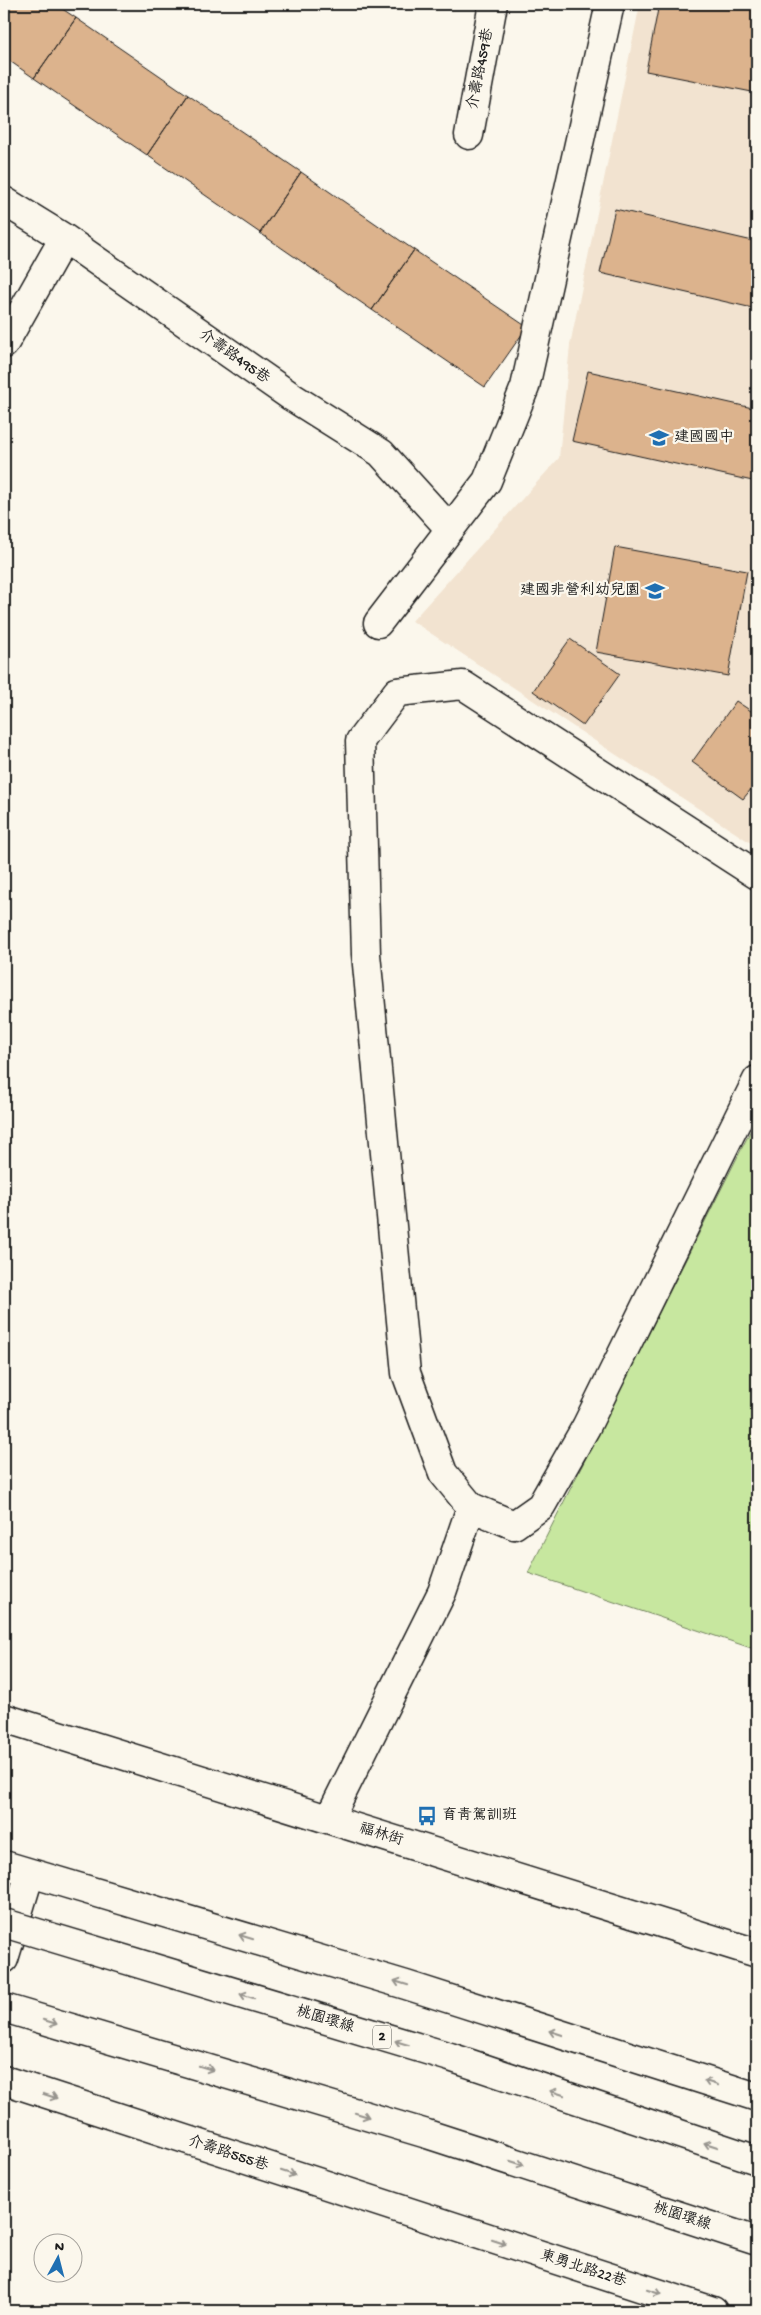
<svg xmlns="http://www.w3.org/2000/svg" width="761" height="2315" font-family="'Gochi Hand','LXGW WenKai TC',sans-serif">
<style>
.built{fill:#f2e3d0}
.green{fill:#c7e79f;stroke:#72825e}
.building{fill:#dcb38d;stroke:#1c1c1c}
.lines{fill:none;stroke-linecap:round;stroke-linejoin:round}
.minor-casing{stroke:#1c1c1c;stroke-width:31}
.highway-casing{stroke:#1c1c1c;stroke-width:31}
.minor{stroke:#fbf7ec;stroke-width:28}
.highway{stroke:#fbf7ec;stroke-width:28}
.highway-bridge-casing{stroke:#1c1c1c;stroke-width:31;stroke-linecap:butt}
.highway-bridge{stroke:#fbf7ec;stroke-width:28}
.oneway{stroke:#97948e}
.labels{text-anchor:middle;dominant-baseline:central;stroke-width:4.5;stroke-linejoin:round;paint-order:stroke}
.shield{fill:#fbf7ec;stroke:#5f5e5a;stroke-width:1}
.shield-label{font-size:14px;font-weight:bold;fill:#1c1c1c}
.street-label{font-size:15px;fill:#1c1c1c;stroke:#fbf7ec}
.poi-label{font-size:15px;fill:#1c1c1c;stroke:#fbf7ec;text-anchor:start}
</style>
<rect width="100%" height="100%" fill="#fbf7ec"/>
<filter id="ink" filterUnits="userSpaceOnUse"><feTurbulence type="fractalNoise" baseFrequency=".02" numOctaves="2"/><feDisplacementMap in="SourceGraphic" scale="10" xChannelSelector="R" yChannelSelector="G"/><feConvolveMatrix kernelMatrix="1 2 1 2 8 2 1 2 1" color-interpolation-filters="sRGB"/></filter>
<g filter="url(#ink)">
<path class="built" d="M 640,4 L 757,4 L 757,847 L 412,621 L 559,458 L 570,345 Z"/>
<path class="green" d="M 757,1118 L 757,1650 L 528,1573 Z"/>
<path class="building" d="M 4,4 L 55,4 L 76,18 L 34,78 L 4,57 Z
M 659,4 L 757,4 L 757,93 L 646,71 Z
M 76,18 L 188,95 L 147,155 L 34,78 Z
M 188,95 L 301,172 L 260,233 L 147,155 Z
M 301,172 L 414,250 L 372,310 L 260,233 Z
M 615,209 L 757,242 L 757,309 L 600,273 Z
M 414,250 L 527,327 L 485,387 L 372,310 Z
M 588,371 L 757,409 L 757,482 L 572,441 Z
M 615,547 L 747,571 L 728,676 L 596,652 Z
M 570,639 L 620,674 L 583,726 L 533,691 Z
M 736,701 L 757,715 L 757,782 L 743,799 L 692,762 Z"/>
<g class="lines">
<defs>
<path id="minor" d="M 469,135 L 493,4
M 4,201 L 64,238 L 292,397 L 381,453 L 450,529
M 4,344 L 64,238
M 378,623 L 487,481 L 525,387 L 610,4
M 757,875 L 463,685 L 397,692 L 360,741 L 366,954 L 406,1373 L 443,1473 L 471,1507 L 514,1525 L 541,1506 L 586,1427 L 757,1080
M 4,1718 L 757,1953
M 329,1819 L 442,1592 L 471,1507
M 4,1865 L 406,1985 L 757,2097
M 4,1959 L 30,1873
M 4,2080 L 713,2311"/>
<path id="highway" d="M 4,2008 L 427,2134 L 757,2241"/>
</defs>
<use href="#minor" class="minor-casing"/>
<use href="#highway" class="highway-casing"/>
<use href="#minor" class="minor"/>
<use href="#highway" class="highway"/>
<defs>
<path id="highway-bridge" d="M 4,1923 L 450,2057 L 757,2160"/>
</defs>
<use href="#highway-bridge" class="highway-bridge-casing"/>
<use href="#highway-bridge" class="highway-bridge"/>
</g>
<defs><path id="oneway-shaft" d="M-6 0H5M1.5-3L5.5 0L1.5 3" fill="none" stroke-width="1.6" stroke-linecap="round" stroke-linejoin="round" transform="scale(1.25)"/></defs>
<g class="oneway">
<use href="#oneway-shaft" transform="translate(246 1937) rotate(-163)"/>
<use href="#oneway-shaft" transform="translate(401 1983) rotate(-163)"/>
<use href="#oneway-shaft" transform="translate(247 1996) rotate(-163)"/>
<use href="#oneway-shaft" transform="translate(50 2022) rotate(17)"/>
<use href="#oneway-shaft" transform="translate(556 2033) rotate(-162)"/>
<use href="#oneway-shaft" transform="translate(402 2043) rotate(-163)"/>
<use href="#oneway-shaft" transform="translate(206 2068) rotate(17)"/>
<use href="#oneway-shaft" transform="translate(711 2083) rotate(-162)"/>
<use href="#oneway-shaft" transform="translate(557 2093) rotate(-162)"/>
<use href="#oneway-shaft" transform="translate(50 2096) rotate(18)"/>
<use href="#oneway-shaft" transform="translate(362 2115) rotate(17)"/>
<use href="#oneway-shaft" transform="translate(711 2145) rotate(-162)"/>
<use href="#oneway-shaft" transform="translate(517 2163) rotate(18)"/>
<use href="#oneway-shaft" transform="translate(288 2173) rotate(18)"/>
<use href="#oneway-shaft" transform="translate(499 2242) rotate(18)"/>
<use href="#oneway-shaft" transform="translate(654 2292) rotate(18)"/>
</g>
</g>
<defs>
<symbol id="school-bare" viewBox="-9 -9 18 18"><path d="M0-5L7-2L0 1L-7-2ZM-4 1L0 2.5L4 1V4Q0 6-4 4Z" fill="#1f6fb2" stroke="#fbf7ec" stroke-width="2.5" paint-order="stroke"/></symbol>
<symbol id="bus-bare" viewBox="-9 -9 18 18"><path d="M-5-6H5V4H4V6H2V4H-2V6H-4V4H-5ZM-3.5-4V0h7V-4ZM-3.5 1.2v1.5H-2V1.2ZM2 1.2v1.5H3.5V1.2Z" fill="#1f6fb2" stroke="#fbf7ec" stroke-width="2.5" paint-order="stroke"/></symbol>
</defs>
<g fill-rule="evenodd">
<use href="#school-bare" x="645" y="424" width="28" height="28"/>
<use href="#school-bare" x="641" y="577" width="28" height="28"/>
<use href="#bus-bare" x="413" y="1802" width="28" height="28"/>
</g>
<g class="labels">
<rect class="shield" x="373" y="2025.5" width="18" height="23" rx="4"/>
<g class="shield-label">
<text x="382" y="2037">2</text>
</g>
<g class="street-label">
<text transform="translate(481 69) rotate(-79)">介壽路459巷</text>
<text transform="translate(234 357) rotate(35)">介壽路495巷</text>
<text transform="translate(381 1835) rotate(17)">福林街</text>
<text transform="translate(325 2020) rotate(17)">桃園環線</text>
<text transform="translate(228 2154) rotate(18)">介壽路555巷</text>
<text transform="translate(682 2217) rotate(18)">桃園環線</text>
<text transform="translate(583 2269) rotate(18)">東勇北路22巷</text>
</g>
<g class="poi-label">
<text x="674" y="438">建國國中</text>
<text x="640" y="591" text-anchor="end">建國非營利幼兒園</text>
<text x="442" y="1816">育青駕訓班</text>
</g>
</g>
<rect width="761" height="2315" fill="none" stroke="#fbf7ec" stroke-width="20"/>
<rect x="10" y="10" width="741" height="2295" fill="none" stroke="#1c1c1c" stroke-width="2" filter="url(#ink)"/>
<g transform="translate(58 2258) rotate(7)"><circle r="24" fill="#fbf7ec" stroke="#a29f99"/>
<path d="M0-4L9 19L0 12L-9 19Z" fill="#1f6fb2"/>
<text y="-8" font-size="14" font-weight="bold" text-anchor="middle" fill="#1c1c1c">N</text>
</g>
</svg>
